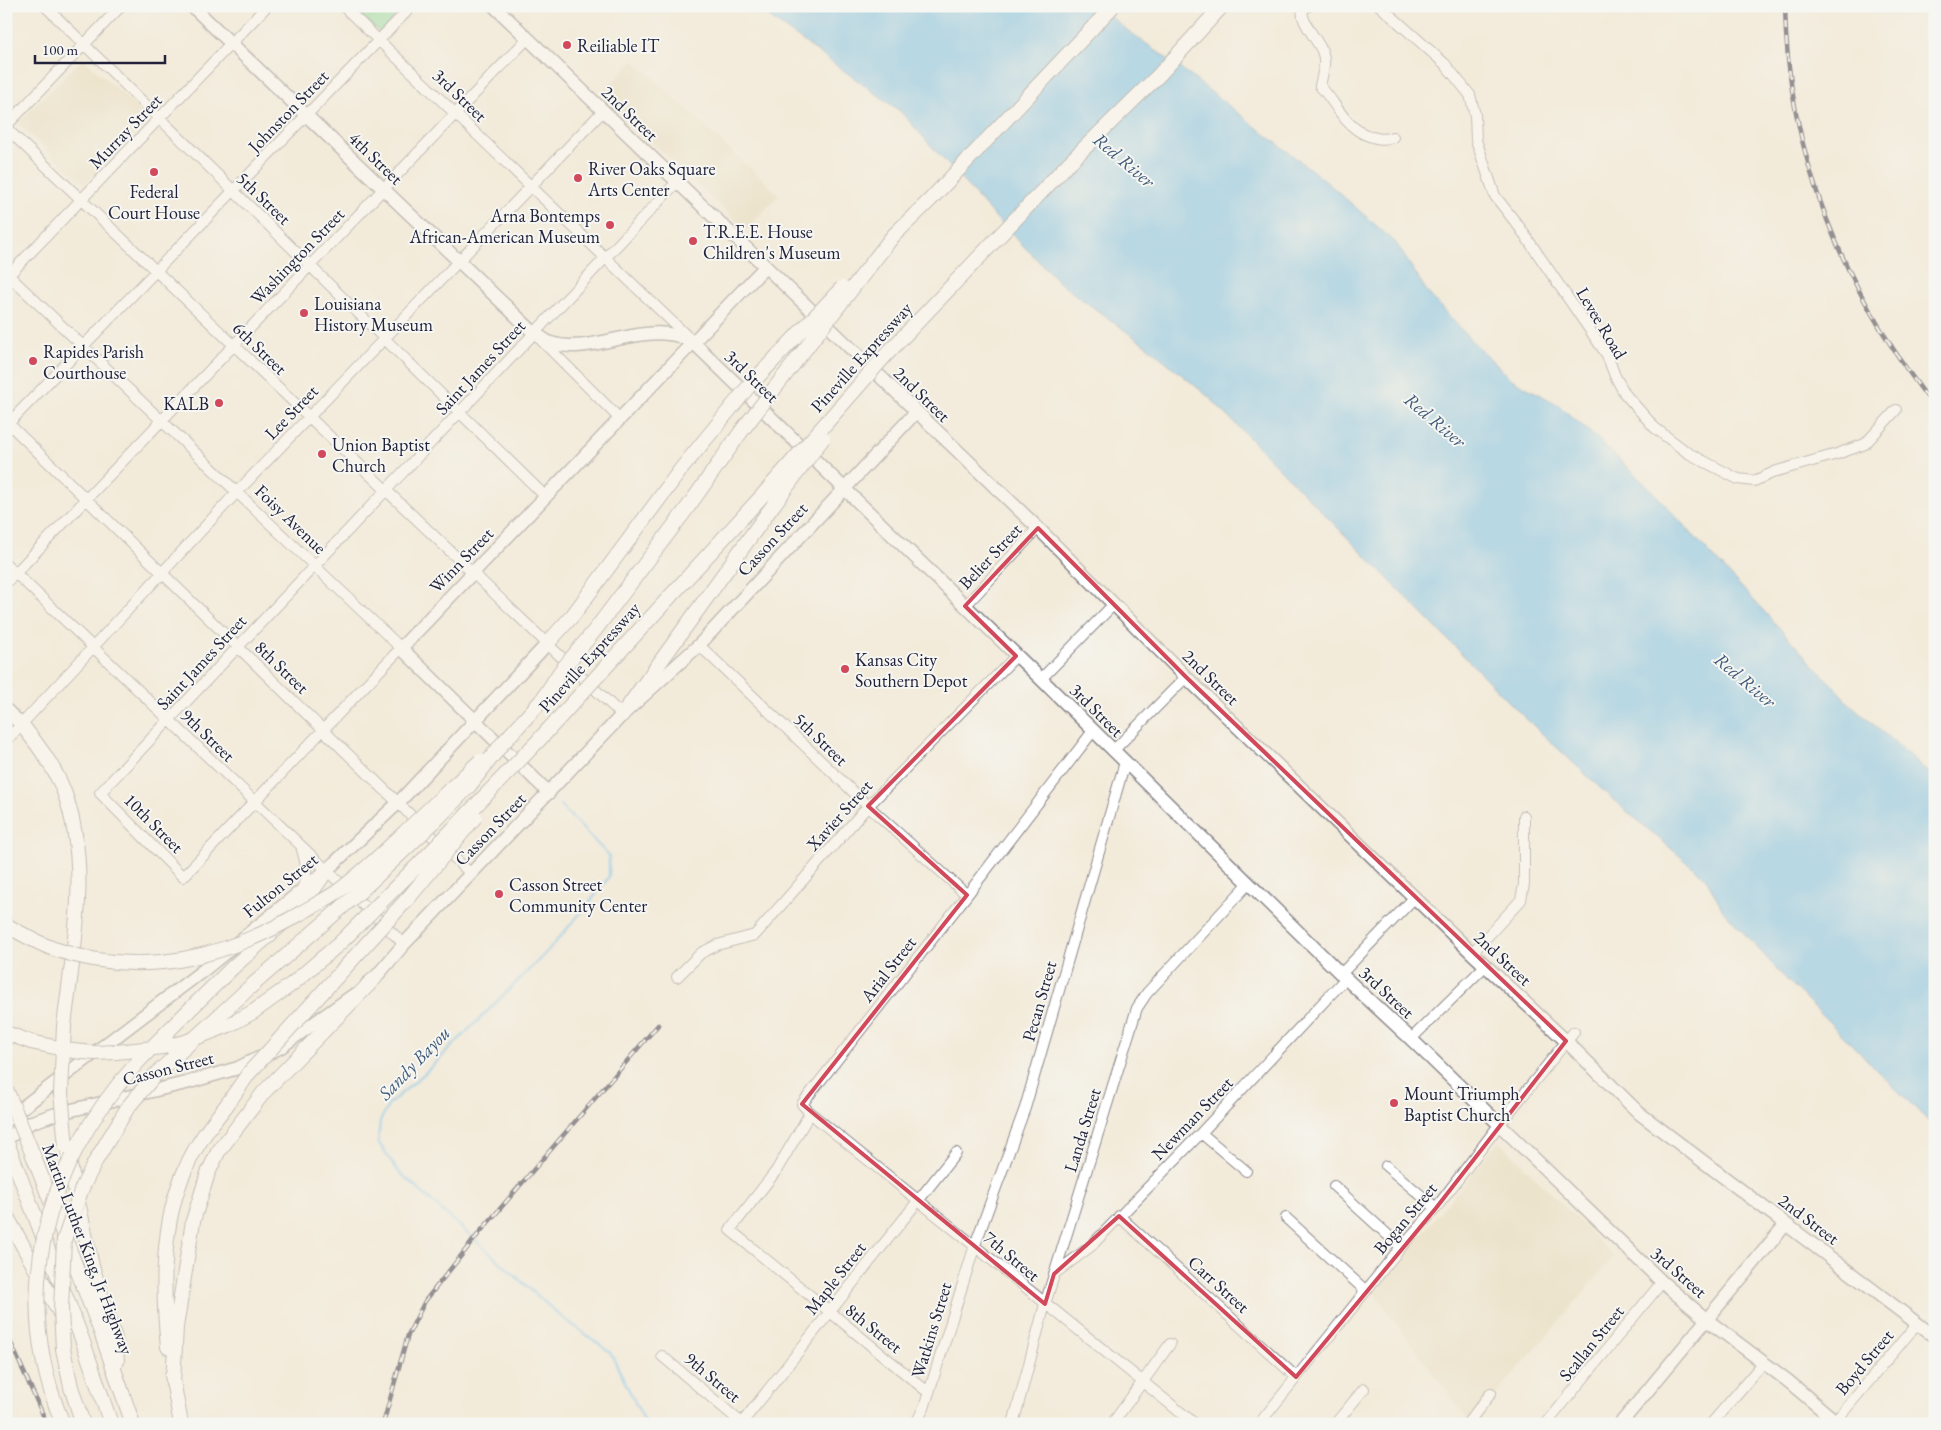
<svg xmlns="http://www.w3.org/2000/svg" width="1941" height="1430" font-family="'EB Garamond',serif">
<style>
.built{fill:#e5daba}
.green{fill:#8bdd9e;stroke:#56806c}
.water{fill:#72c0ed;stroke:#4a7194}
.lines{fill:none;stroke-linecap:round;stroke-linejoin:round}
.stream{stroke:#72c0ed;stroke-width:2.5}
.minor-casing{stroke:#8a868a;stroke-width:12}
.major-casing{stroke:#8a868a;stroke-width:15}
.highway-casing{stroke:#8a868a;stroke-width:16}
.minor{stroke:#fff;stroke-width:10}
.major{stroke:#fff;stroke-width:12}
.highway{stroke:#fff;stroke-width:14}
.rail-casing{stroke:#22223b;stroke-width:4.5}
.rail{stroke:#f6f6f2;stroke-width:2.5;stroke-dasharray:8;stroke-linecap:butt}
.highway-bridge-casing{stroke:#8a868a;stroke-width:16;stroke-linecap:butt}
.highway-bridge{stroke:#fff;stroke-width:14}
.marked{fill:none;stroke:#d1495b;stroke-width:4;stroke-linejoin:round}
.poi-dot{fill:#d1495b;stroke:#f6f6f2;stroke-width:2}
.labels{text-anchor:middle;dominant-baseline:central;stroke-width:4;stroke-linejoin:round;paint-order:stroke}
.poi-label{font-size:18px;fill:#22223b;stroke:#f6f6f2;text-anchor:start}
.street-label{font-size:18px;fill:#22223b;stroke:#f6f6f2}
.water-label{font-size:19px;font-style:italic;fill:#3e5979;stroke:#f6f6f2}
</style>
<rect width="100%" height="100%" fill="#f6f6f2"/>
<filter id="ink" filterUnits="userSpaceOnUse"><feTurbulence type="fractalNoise" baseFrequency=".02" numOctaves="2"/><feDisplacementMap in="SourceGraphic" scale="10" xChannelSelector="R" yChannelSelector="G"/><feConvolveMatrix kernelMatrix="1 2 1 2 8 2 1 2 1" color-interpolation-filters="sRGB"/></filter>
<filter id="wash" filterUnits="userSpaceOnUse"><feTurbulence type="fractalNoise" baseFrequency=".0096" numOctaves="4" result="noise"/><feDisplacementMap in="SourceGraphic" scale="20" xChannelSelector="R" yChannelSelector="G"/><feGaussianBlur stdDeviation="1.12" result="paint"/><feColorMatrix in="noise" values="0 0 0 0 0 0 0 0 0 0 0 0 0 0 0 0 0 1.4 0 .05"/><feComposite in="paint" operator="in"/></filter>
<g filter="url(#wash)">
<rect width="100%" height="100%" fill="#f3ebda"/>
<path class="built" d="M 83,59 L 150,119 L 85,184 L 17,123 Z
M 633,60 L 779,195 L 746,230 L 653,143 L 602,93 Z
M 1499,1141 L 1614,1257 L 1471,1424 L 1374,1293 Z"/>
<path class="green" d="M 352,6 L 404,6 L 380,33 Z"/>
<path class="water" d="M 754,6 L 1098,6 L 1127,30 L 1179,67 L 1328,183 L 1396,243 L 1428,293 L 1469,338 L 1511,379 L 1557,404 L 1600,441 L 1654,493 L 1849,703 L 1935,778 L 1935,1128 L 1783,976 L 1722,909 L 1706,878 L 1611,798 L 1519,712 L 1210,398 L 1148,347 L 1062,285 L 996,218 L 900,111 Z"/>
<g class="lines">
<path class="stream" d="M 560,805 L 609,856 L 609,877 L 586,907 L 543,956 L 425,1073 L 389,1104 L 380,1121 L 378,1142 L 398,1171 L 559,1315 L 610,1352 L 646,1424"/>
</g>
</g>
<g filter="url(#ink)">
<g class="lines">
<defs>
<path id="minor" d="M 45,6 L 546,497
M 343,6 L 689,338
M 1308,6 L 1303,9 C 1299,21 1318,40 1322,51 C 1327,62 1322,75 1320,86 C 1337,104 1345,128 1369,136 C 1378,139 1384,140 1393,137
M 1380,6 L 1445,64 L 1470,95 L 1475,115 L 1476,140 L 1495,196 L 1520,228 L 1607,355 L 1615,376 L 1625,394 L 1655,428 L 1688,453 L 1738,479 L 1754,481 L 1777,471 L 1837,454 L 1865,444 L 1896,410
M 6,126 L 121,6
M 6,128 L 622,715
M 6,273 C 138,398 270,523 401,648 L 183,877 L 100,793 C 292,589 485,386 677,182
M 6,278 L 267,6
M 540,339 L 620,419
M 6,421 L 471,874
M 6,426 L 412,6
M 6,564 L 404,944
M 6,583 L 528,38
M 965,606 L 1038,528
M 699,645 L 868,806 L 967,895
M 1041,679 L 1114,604
M 6,741 L 237,492 L 603,111
M 1113,751 L 1186,677
M 301,846 C 306,863 309,873 302,889
M 1472,953 L 1521,900 L 1524,884 L 1524,816
M 1341,974 L 1414,898
M 677,977 L 701,953 L 717,945 L 755,935 L 868,806 L 1016,656
M 1411,1039 L 1485,966
M 810,1113 L 1195,1424
M 1201,1133 L 1246,1171
M 1386,1166 L 1436,1208
M 1334,1186 L 1401,1247
M 1119,1216 L 1296,1377
M 1286,1218 L 1366,1291
M 1054,1274 L 1090,1247 L 1201,1133 L 1346,978
M 662,1356 L 743,1424
M 929,1393 L 730,1230 L 776,1171 L 810,1113 L 802,1104 L 967,895 L 1093,731
M 741,1424 L 956,1153
M 916,1424 L 925,1405 L 975,1245 L 1025,1108 L 1125,762
M 1013,1424 L 1045,1304 L 1137,1008 L 1147,993 L 1249,883
M 1112,1424 L 1170,1344
M 1259,1424 L 1401,1247 L 1436,1208 L 1499,1125 L 1574,1032
M 1335,1424 L 1364,1389
M 1467,1424 L 1491,1393
M 1546,1424 L 1662,1282
M 1711,1424 L 1764,1362
M 1833,1424 L 1917,1324"/>
<path id="major" d="M 192,6 L 534,333 C 540,336 545,341 551,343 C 589,355 635,326 675,335 C 681,336 687,340 693,342 L 1041,679 L 1341,974 L 1411,1039 L 1662,1282 L 1707,1320 L 1788,1381 L 1839,1424
M 494,6 L 1038,528 L 1186,677 L 1472,953 L 1566,1041 L 1639,1113 L 1935,1337
M 6,710 L 22,725
M 549,793 L 401,648 L 765,267
M 367,984 L 375,978 L 404,944 L 622,715 L 699,645 L 916,412
M 6,1120 L 205,969 L 327,870 L 398,803 L 547,644
M 6,1139 L 32,1122 L 59,1113 L 186,1083 L 238,1068 L 281,1047 L 352,996
M 1620,1424 L 1786,1224"/>
<path id="highway" d="M 547,644 L 573,615 L 682,468
M 622,715 L 774,504
M 22,725 C 38,745 53,765 63,789 C 92,864 73,949 64,1026
M 232,968 L 302,906 L 327,870
M 6,1140 L 82,1339 L 111,1424
M 33,1155 L 101,1332 L 133,1424
M 68,1156 L 92,1266 L 115,1339 L 117,1361
M 6,1215 L 63,1319
M 168,1347 C 162,1289 161,1224 185,1170 C 195,1146 210,1126 226,1106
M 172,1375 L 181,1424
M 173,1383 L 176,1327 L 193,1221 L 208,1173 L 218,1152 L 264,1092 L 375,978"/>
</defs>
<use href="#minor" class="minor-casing"/>
<use href="#major" class="major-casing"/>
<use href="#highway" class="highway-casing"/>
<use href="#minor" class="minor"/>
<use href="#major" class="major"/>
<use href="#highway" class="highway"/>
<defs>
<path id="rail" d="M 1785,6 C 1787,154 1844,292 1935,407
M 6,1332 L 47,1424
M 383,1424 L 408,1335 L 425,1301 L 480,1232 L 658,1025"/>
</defs>
<use href="#rail" class="rail-casing"/>
<use href="#rail" class="rail"/>
<defs>
<path id="highway-bridge" d="M 682,468 L 749,386 L 842,288
M 774,504 L 823,438
M 6,925 C 22,934 37,943 54,949 C 142,979 223,959 301,913 C 313,906 325,900 337,892 C 360,875 382,854 403,834 C 428,810 454,786 480,761
M 64,1026 L 61,1093 L 66,1146
M 6,1033 L 31,1042 L 73,1051 L 94,1053 L 116,1052 L 163,1047 L 185,1042 L 229,1025 L 253,1012 L 292,984 L 340,943 L 431,852 L 538,741 L 762,496 L 884,357 L 1068,164 L 1159,75 L 1222,6
M 6,1089 L 33,1155
M 226,1106 L 249,1073 L 411,895 L 475,817
M 63,1424 C 9,1295 44,1166 136,1064 C 167,1031 200,1000 232,968
M 83,1424 L 71,1387 L 63,1349 L 61,1309 L 64,1240 L 82,1188 L 95,1162 L 128,1107 L 155,1075 L 248,989 L 363,889 L 435,821 L 469,786 L 502,744 L 542,700 L 560,672 L 595,630 L 688,507 L 743,429 L 893,236 L 930,200 L 1113,6"/>
</defs>
<use href="#highway-bridge" class="highway-bridge-casing"/>
<use href="#highway-bridge" class="highway-bridge"/>
</g>
</g>
<path d="M0 0H1941V1430H0ZM 1038,528 L 1186,677 L 1566,1041 L 1436,1208 L 1296,1377 L 1119,1216 L 1054,1274 L 1045,1304 L 802,1104 L 967,895 L 868,806 L 1016,656 L 965,606 Z" fill="#f3ebda" fill-opacity=".55" fill-rule="evenodd"/>
<path class="marked" d="M 1038,528 L 1186,677 L 1566,1041 L 1436,1208 L 1296,1377 L 1119,1216 L 1054,1274 L 1045,1304 L 802,1104 L 967,895 L 868,806 L 1016,656 L 965,606 Z"/>
<g class="poi-dot">
<circle cx="567" cy="45" r="5"/>
<circle cx="154" cy="172" r="5"/>
<circle cx="578" cy="178" r="5"/>
<circle cx="610" cy="225" r="5"/>
<circle cx="693" cy="241" r="5"/>
<circle cx="304" cy="313" r="5"/>
<circle cx="33" cy="361" r="5"/>
<circle cx="219" cy="403" r="5"/>
<circle cx="322" cy="454" r="5"/>
<circle cx="845" cy="669" r="5"/>
<circle cx="499" cy="894" r="5"/>
<circle cx="1394" cy="1103" r="5"/>
</g>
<g class="labels">
<g class="poi-label">
<text x="577" y="45">Reiliable IT</text>
<text x="588" y="168">River Oaks Square<tspan x="588" dy="21">Arts Center</tspan></text>
<text x="154" y="191" text-anchor="middle">Federal<tspan x="154" dy="21">Court House</tspan></text>
<text x="600" y="215" text-anchor="end">Arna Bontemps<tspan x="600" dy="21">African-American Museum</tspan></text>
<text x="703" y="231">T.R.E.E. House<tspan x="703" dy="21">Children's Museum</tspan></text>
<text x="314" y="303">Louisiana<tspan x="314" dy="21">History Museum</tspan></text>
<text x="43" y="351">Rapides Parish<tspan x="43" dy="21">Courthouse</tspan></text>
<text x="209" y="403" text-anchor="end">KALB</text>
<text x="332" y="444">Union Baptist<tspan x="332" dy="21">Church</tspan></text>
<text x="855" y="659">Kansas City<tspan x="855" dy="21">Southern Depot</tspan></text>
<text x="509" y="884">Casson Street<tspan x="509" dy="21">Community Center</tspan></text>
<text x="1404" y="1093">Mount Triumph<tspan x="1404" dy="21">Baptist Church</tspan></text>
</g>
<g class="street-label">
<text transform="translate(460 95) rotate(44)">3rd Street</text>
<text transform="translate(288 111) rotate(-46)">Johnston Street</text>
<text transform="translate(630 113) rotate(44)">2nd Street</text>
<text transform="translate(125 131) rotate(-46)">Murray Street</text>
<text transform="translate(376 158) rotate(44)">4th Street</text>
<text transform="translate(264 198) rotate(44)">5th Street</text>
<text transform="translate(297 256) rotate(-46)">Washington Street</text>
<text transform="translate(1602 323) rotate(59)">Levee Road</text>
<text transform="translate(260 348) rotate(44)">6th Street</text>
<text transform="translate(861 357) rotate(-48)">Pineville Expressway</text>
<text transform="translate(480 367) rotate(-47)">Saint James Street</text>
<text transform="translate(752 376) rotate(44)">3rd Street</text>
<text transform="translate(922 394) rotate(44)">2nd Street</text>
<text transform="translate(291 412) rotate(-46)">Lee Street</text>
<text transform="translate(291 519) rotate(44)">Foisy Avenue</text>
<text transform="translate(772 539) rotate(-47)">Casson Street</text>
<text transform="translate(990 556) rotate(-47)">Belier Street</text>
<text transform="translate(461 560) rotate(-46)">Winn Street</text>
<text transform="translate(589 657) rotate(-48)">Pineville Expressway</text>
<text transform="translate(201 662) rotate(-47)">Saint James Street</text>
<text transform="translate(282 667) rotate(44)">8th Street</text>
<text transform="translate(1211 677) rotate(44)">2nd Street</text>
<text transform="translate(1097 710) rotate(45)">3rd Street</text>
<text transform="translate(208 735) rotate(44)">9th Street</text>
<text transform="translate(821 739) rotate(44)">5th Street</text>
<text transform="translate(839 815) rotate(-48)">Xavier Street</text>
<text transform="translate(154 823) rotate(45)">10th Street</text>
<text transform="translate(490 829) rotate(-46)">Casson Street</text>
<text transform="translate(280 885) rotate(-39)">Fulton Street</text>
<text transform="translate(1503 958) rotate(43)">2nd Street</text>
<text transform="translate(888 969) rotate(-52)">Arial Street</text>
<text transform="translate(1387 992) rotate(43)">3rd Street</text>
<text transform="translate(1039 1001) rotate(-74)">Pecan Street</text>
<text transform="translate(168 1068) rotate(-14)">Casson Street</text>
<text transform="translate(1192 1118) rotate(-46)">Newman Street</text>
<text transform="translate(1082 1130) rotate(-73)">Landa Street</text>
<text transform="translate(1405 1218) rotate(-50)">Bogan Street</text>
<text transform="translate(1809 1219) rotate(37)">2nd Street</text>
<text transform="translate(88 1249) rotate(69)">Martin Luther King, Jr Highway</text>
<text transform="translate(1012 1256) rotate(40)">7th Street</text>
<text transform="translate(1679 1272) rotate(41)">3rd Street</text>
<text transform="translate(835 1278) rotate(-52)">Maple Street</text>
<text transform="translate(1219 1284) rotate(42)">Carr Street</text>
<text transform="translate(874 1328) rotate(39)">8th Street</text>
<text transform="translate(931 1330) rotate(-73)">Watkins Street</text>
<text transform="translate(1591 1343) rotate(-51)">Scallan Street</text>
<text transform="translate(1864 1362) rotate(-50)">Boyd Street</text>
<text transform="translate(713 1377) rotate(40)">9th Street</text>
</g>
<g class="water-label">
<text transform="translate(1124 160) rotate(40)">Red River</text>
<text transform="translate(1435 420) rotate(40)">Red River</text>
<text transform="translate(1745 680) rotate(40)">Red River</text>
<text transform="translate(414 1063) rotate(-46)">Sandy Bayou</text>
</g>
</g>
<rect width="1941" height="1430" fill="none" stroke="#f6f6f2" stroke-width="25"/>
<path d="M35 55v8h130v-8" fill="none" stroke="#22223b" stroke-width="2.5"/>
<text x="42" y="55" font-size="15" fill="#22223b" stroke="#f6f6f2" stroke-width="4" paint-order="stroke">100 m</text>
</svg>
